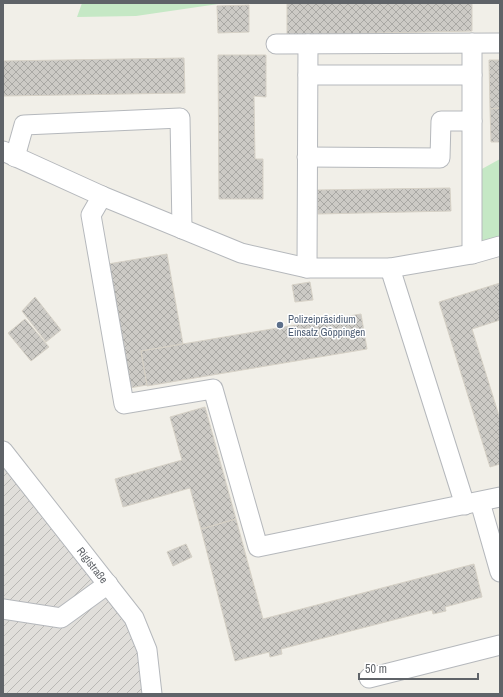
<svg xmlns="http://www.w3.org/2000/svg" width="503" height="697" font-family="'Archivo Narrow',sans-serif">
<style>
.industrial{fill:url(#industrial-furrows)}
.green{fill:#c5e8c5}
.building{fill:url(#building-cross-hatch);stroke:#d6d1c6}
.lines{fill:none;stroke-linecap:round;stroke-linejoin:round}
.minor-casing{stroke:#b5b8bc;stroke-width:21}
.minor{stroke:#fff;stroke-width:19}
.service-dot{fill:#5c6f8a;stroke:#fff;stroke-width:1.5}
.labels{text-anchor:middle;dominant-baseline:central;stroke-width:3;stroke-linejoin:round;paint-order:stroke}
.service-label{font-size:11px;fill:#4e5e75;stroke:#fff;text-anchor:start}
.street-label{font-size:11px;fill:#5f6368;stroke:#fff}
</style>
<defs>
<pattern id="industrial-furrows" width="10" height="10" patternUnits="userSpaceOnUse"><rect width="10" height="10" fill="#e0deda"/><path d="M-1 1l2-2M0 10L10 0M9 11l2-2" fill="none" stroke="#b9b8b5"/></pattern>
<pattern id="building-cross-hatch" width="8" height="8" patternUnits="userSpaceOnUse"><rect width="8" height="8" fill="#cccac5"/><path d="M0 0l8 8M0 8l8-8" fill="none" stroke="#a9a8a4"/></pattern>
</defs>
<rect width="100%" height="100%" fill="#f1efe8"/>
<path class="industrial" d="M 3,442 L 144,623 L 159,677 L 161,694 L 3,694 Z"/>
<path class="green" d="M 82,3 L 225,3 L 136,16 L 77,17 Z
M 500,159 L 500,237 L 482,242 L 480,170 Z"/>
<path class="building" d="M 287,3 L 472,3 L 472,31 L 287,35 Z
M 249,5 L 249,32 L 218,33 L 217,6 Z
M 218,55 L 266,55 L 266,97 L 254,96 L 255,159 L 263,159 L 263,199 L 219,199 Z
M 184,58 L 185,93 L 3,96 L 3,61 Z
M 489,60 L 500,60 L 500,108 L 490,109 Z
M 500,108 L 500,142 L 491,142 L 490,109 Z
M 450,188 L 451,211 L 318,214 L 317,190 Z
M 167,254 L 183,344 L 141,351 L 147,385 L 129,388 L 108,264 Z
M 310,282 L 313,300 L 295,302 L 292,285 Z
M 500,283 L 500,320 L 472,329 L 500,419 L 500,464 L 490,467 L 439,302 Z
M 35,297 L 61,330 L 46,342 L 22,311 Z
M 361,314 L 367,349 L 147,386 L 141,351 Z
M 25,319 L 49,347 L 31,361 L 8,333 Z
M 205,407 L 236,519 L 201,529 L 190,488 L 123,507 L 115,479 L 182,460 L 170,417 Z
M 236,519 L 263,619 L 474,564 L 482,597 L 445,607 L 446,611 L 433,614 L 432,610 L 281,649 L 282,654 L 270,657 L 269,652 L 235,661 L 201,529 Z
M 186,544 L 192,557 L 173,566 L 167,552 Z"/>
<g class="lines">
<defs>
<g id="minor">
<path d="M 472,43 L 472,254"/>
<path d="M 276,44 L 500,43"/>
<path d="M 308,75 L 472,75"/>
<path d="M 3,151 L 102,196 L 241,253 L 307,268 L 390,268"/>
<path d="M 15,157 L 24,125 L 180,118 L 182,229"/>
<path d="M 307,157 L 440,158 L 441,121 L 472,121"/>
<path d="M 102,196 L 91,215 L 124,404 L 213,389 L 258,547 L 500,497"/>
<path d="M 307,268 L 308,44"/>
<path id="s1" d="M 3,451 L 134,618 L 147,650 L 152,694"/>
<path d="M 480,502 L 500,572"/>
<path d="M 465,505 L 390,268 L 472,254 L 500,246"/>
<path d="M 3,609 L 61,618 L 108,584"/>
<path d="M 369,678 L 500,645"/>
</g>
</defs>
<use href="#minor" class="minor-casing"/>
<use href="#minor" class="minor"/>
</g>
<circle class="service-dot" cx="280" cy="325" r="4"/>
<g class="labels">
<g class="service-label">
<text x="288" y="319">Polizeipräsidium<tspan x="288" dy="13">Einsatz Göppingen</tspan></text>
</g>
<g class="street-label">
<text stroke="none"><textPath href="#s1" startOffset="145">Rigistraße</textPath></text>
</g>
</g>
<rect width="503" height="697" fill="none" stroke="#5f6368" stroke-width="8"/>
<path d="M359 673v6h119v-6" fill="none" stroke="#5f6368" stroke-width="2"/>
<text x="365" y="673" font-size="12" fill="#5f6368" stroke="#ffffff" stroke-width="3" paint-order="stroke">50 m</text>
</svg>
